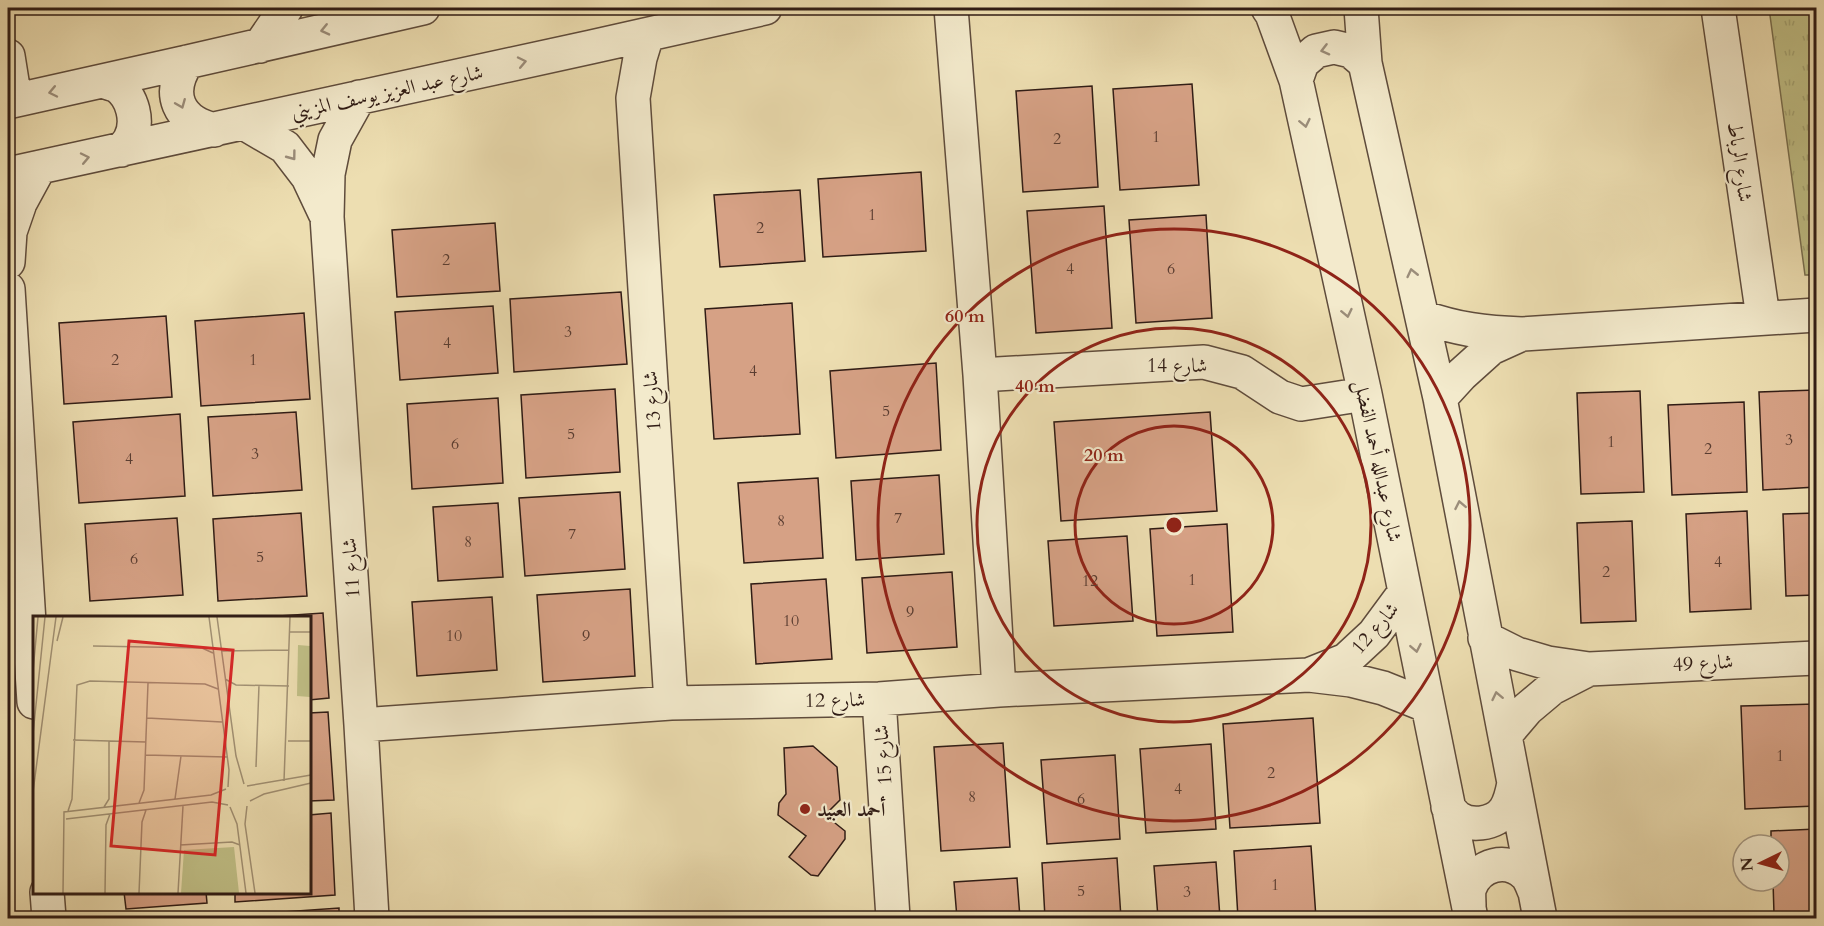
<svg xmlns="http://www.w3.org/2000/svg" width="1824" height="926" font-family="Cardo,Amiri,serif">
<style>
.park{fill:url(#park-tufts);stroke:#786e4e;stroke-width:1.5}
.building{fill:#d6a185;stroke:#301c15;stroke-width:1.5}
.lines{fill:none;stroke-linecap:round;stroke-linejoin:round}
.minor-casing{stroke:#5f4c3c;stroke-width:36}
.minor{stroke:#f3eacc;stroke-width:33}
.oneway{stroke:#9b8d7a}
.ring{fill:none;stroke:#8f2418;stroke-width:3}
.poi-dot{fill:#8f2418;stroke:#f3eacc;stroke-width:2}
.labels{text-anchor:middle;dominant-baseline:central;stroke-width:4.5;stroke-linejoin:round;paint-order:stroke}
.number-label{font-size:16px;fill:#5a3d31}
.street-label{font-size:20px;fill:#301c15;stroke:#f3eacc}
.poi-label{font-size:20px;font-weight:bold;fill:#301c15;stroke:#f3eacc;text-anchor:start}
.inset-road{fill:none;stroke:#a19073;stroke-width:1.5}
.view{fill:#d62828;fill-opacity:0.15;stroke:#d62828;stroke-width:3}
.inset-edge{fill:none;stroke:#301c15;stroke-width:3}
.centre{fill:#8f2418;stroke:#f3eacc;stroke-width:3}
.ring-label{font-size:18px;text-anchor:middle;font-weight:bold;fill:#8f2418;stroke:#f3eacc;stroke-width:4.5;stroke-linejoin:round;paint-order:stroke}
</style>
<defs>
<pattern id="park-tufts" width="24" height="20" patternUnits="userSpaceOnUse" patternTransform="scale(1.5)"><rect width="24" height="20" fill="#c0bf86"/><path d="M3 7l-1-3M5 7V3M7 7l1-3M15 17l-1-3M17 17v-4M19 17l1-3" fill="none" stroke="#a5a473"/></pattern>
</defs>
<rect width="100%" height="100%" fill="#eddeb1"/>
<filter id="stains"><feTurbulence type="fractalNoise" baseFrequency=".00333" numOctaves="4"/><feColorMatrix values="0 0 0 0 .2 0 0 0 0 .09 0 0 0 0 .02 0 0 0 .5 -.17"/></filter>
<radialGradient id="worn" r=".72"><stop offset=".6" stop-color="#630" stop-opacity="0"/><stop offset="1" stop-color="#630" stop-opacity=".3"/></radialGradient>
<path class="park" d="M 1769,8 L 1816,8 L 1816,275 L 1805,275 Z"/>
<path class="building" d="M 1192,84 L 1199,185 L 1120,190 L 1113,89 Z
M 1092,86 L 1098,187 L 1023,192 L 1016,91 Z
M 921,172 L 926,251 L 823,257 L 818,179 Z
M 800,190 L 805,261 L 720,267 L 714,195 Z
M 1104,206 L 1112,328 L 1036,333 L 1027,211 Z
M 1206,215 L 1212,318 L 1136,323 L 1129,220 Z
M 495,223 L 500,291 L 397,297 L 392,230 Z
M 621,292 L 627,364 L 514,372 L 510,299 Z
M 792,303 L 800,434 L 714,439 L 705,309 Z
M 493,306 L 498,373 L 400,380 L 395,312 Z
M 304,313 L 310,399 L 201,406 L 195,321 Z
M 166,316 L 172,397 L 64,404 L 59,323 Z
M 936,363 L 941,450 L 836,458 L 830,371 Z
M 615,389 L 620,472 L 526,478 L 521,395 Z
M 1816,390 L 1816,487 L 1763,490 L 1759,392 Z
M 1640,391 L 1644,492 L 1581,494 L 1577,393 Z
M 498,398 L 503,483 L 412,489 L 407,404 Z
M 1744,402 L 1747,492 L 1672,495 L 1668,405 Z
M 296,412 L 302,490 L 213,496 L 208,417 Z
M 1210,412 L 1217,511 L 1061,521 L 1054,422 Z
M 180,414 L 185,496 L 79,503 L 73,422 Z
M 939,475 L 944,554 L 856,560 L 851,481 Z
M 818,478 L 823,558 L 744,563 L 738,483 Z
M 620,492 L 625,569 L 525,576 L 519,498 Z
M 498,503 L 503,577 L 438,581 L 433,507 Z
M 1747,511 L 1751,609 L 1690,612 L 1686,514 Z
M 301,513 L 307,596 L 218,601 L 213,519 Z
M 1816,513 L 1816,595 L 1786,596 L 1783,514 Z
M 177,518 L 183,595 L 90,601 L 85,524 Z
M 1632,521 L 1636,621 L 1581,623 L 1577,523 Z
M 1227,524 L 1233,632 L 1157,636 L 1150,529 Z
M 1127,536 L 1133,621 L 1054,626 L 1048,541 Z
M 952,572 L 957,647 L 867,653 L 862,578 Z
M 826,579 L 832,659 L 756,664 L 751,584 Z
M 630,589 L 635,676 L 543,682 L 537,595 Z
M 492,597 L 497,670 L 417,676 L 412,602 Z
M 323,613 L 329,698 L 309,700 L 309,617 L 264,617 Z
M 1816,704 L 1816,806 L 1745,809 L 1741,706 Z
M 328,712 L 334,800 L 309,801 L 309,713 Z
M 1313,718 L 1320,823 L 1230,828 L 1223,724 Z
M 1003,743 L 1010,847 L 941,851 L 934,747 Z
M 1211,744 L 1216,829 L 1146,833 L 1140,749 Z
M 813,746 L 837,767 L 840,800 L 825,815 L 845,831 L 845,839 L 818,876 L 811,875 L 789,857 L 806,836 L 778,815 L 779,803 L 786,794 L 784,748 Z
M 1115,755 L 1120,839 L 1047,844 L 1041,760 Z
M 331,813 L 335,895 L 235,902 L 235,892 L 309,892 L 309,815 Z
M 1816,829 L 1816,912 L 1774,914 L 1773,881 L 1779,881 L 1779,845 L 1771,845 L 1771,831 Z
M 1311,846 L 1316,918 L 1238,918 L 1234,851 Z
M 1117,858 L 1121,918 L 1045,918 L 1042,863 Z
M 1216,862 L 1220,918 L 1158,918 L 1154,866 Z
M 1017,878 L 1020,918 L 957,918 L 954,882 Z
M 124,892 L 206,892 L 207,903 L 126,909 Z
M 339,908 L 339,918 L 241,918 L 241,915 Z"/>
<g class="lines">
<defs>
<path id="minor" d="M 951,8 L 980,375 L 999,690
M 1268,8 L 1272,14 L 1296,80 L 1365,394 L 1471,918
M 1361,8 L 1365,63 L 1440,398 L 1540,918
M 1718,8 L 1763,317
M 647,35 L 640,58 L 633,98 L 671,703
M 260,46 L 286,8
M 8,56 L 15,100
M 187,62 C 166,94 178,121 214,130
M 1296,80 L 1302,63 L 1316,51 L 1334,47 L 1351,51 L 1365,63
M 103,81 C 107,83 113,84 117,86 C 133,97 139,122 130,139 C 128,143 124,147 121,150
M 359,97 L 335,140 L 328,174 L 327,217 L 361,725 L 372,918
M 8,102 L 187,62 L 423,8
M 244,123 L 285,147 L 308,177 L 325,213
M 8,174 L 591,47 L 765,8
M 8,262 L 10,232 L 20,203 L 39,168
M 8,289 L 34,702
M 1422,317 C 1457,329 1484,333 1522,334 L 1816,315
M 980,375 L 1204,362 L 1242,372 L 1280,397 L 1301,404 L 1365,394
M 1440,398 L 1461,375 L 1491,348 L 1522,334
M 1485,638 L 1517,654 L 1548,663 L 1589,669 L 1816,658
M 1311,674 L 1346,660 L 1374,634 L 1405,592
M 879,699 L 893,918
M 361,725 L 671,703 L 879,699 L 999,690 L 1309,675 L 1351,680 L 1383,688 L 1428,706
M 1505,735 L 1527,709 L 1552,688 L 1589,669
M 1448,807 C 1451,811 1454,815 1458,818 C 1464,822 1473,824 1481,823 C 1505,820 1510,804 1514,783
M 47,892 L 49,918
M 1469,906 C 1469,900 1468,892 1470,887 C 1479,864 1507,857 1525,874 C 1529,877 1532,885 1534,890"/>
</defs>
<use href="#minor" class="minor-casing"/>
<use href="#minor" class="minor"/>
</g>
<defs><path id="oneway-chevron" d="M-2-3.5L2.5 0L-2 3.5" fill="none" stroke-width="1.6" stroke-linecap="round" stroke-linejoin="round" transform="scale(1.5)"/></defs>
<g class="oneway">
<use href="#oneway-chevron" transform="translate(325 30) rotate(167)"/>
<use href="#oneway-chevron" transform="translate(1325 50) rotate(166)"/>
<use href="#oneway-chevron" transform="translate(522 62) rotate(-12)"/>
<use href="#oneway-chevron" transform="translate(53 92) rotate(168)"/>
<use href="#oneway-chevron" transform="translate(181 104) rotate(68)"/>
<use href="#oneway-chevron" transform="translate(1305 123) rotate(78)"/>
<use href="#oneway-chevron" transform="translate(292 156) rotate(53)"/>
<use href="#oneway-chevron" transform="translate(85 158) rotate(-12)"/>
<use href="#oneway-chevron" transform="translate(1412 273) rotate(-103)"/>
<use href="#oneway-chevron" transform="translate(1347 313) rotate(78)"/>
<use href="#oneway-chevron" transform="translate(1460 505) rotate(-101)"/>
<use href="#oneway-chevron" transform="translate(1416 648) rotate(79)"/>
<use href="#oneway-chevron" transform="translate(1497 696) rotate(-102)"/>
</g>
<g class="ring">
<circle cx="1174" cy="525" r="99"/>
<circle cx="1174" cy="525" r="197"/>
<circle cx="1174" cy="525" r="296"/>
</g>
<circle class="poi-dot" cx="805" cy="809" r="6"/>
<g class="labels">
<g class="number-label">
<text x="1156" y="137">1</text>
<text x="1057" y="139">2</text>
<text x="872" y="215">1</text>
<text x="760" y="228">2</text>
<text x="446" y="260">2</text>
<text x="1070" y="269">4</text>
<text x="1171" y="269">6</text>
<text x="568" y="332">3</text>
<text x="447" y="343">4</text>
<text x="115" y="360">2</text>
<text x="253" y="360">1</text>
<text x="753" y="371">4</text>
<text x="886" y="411">5</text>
<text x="571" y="434">5</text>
<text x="1789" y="440">3</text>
<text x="1611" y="442">1</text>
<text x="455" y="444">6</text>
<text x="1708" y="449">2</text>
<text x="255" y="454">3</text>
<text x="129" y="459">4</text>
<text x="898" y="518">7</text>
<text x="781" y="521">8</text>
<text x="572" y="534">7</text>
<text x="468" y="542">8</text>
<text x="260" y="557">5</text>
<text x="134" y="559">6</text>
<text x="1718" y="562">4</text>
<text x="1606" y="572">2</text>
<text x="1192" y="580">1</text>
<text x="1090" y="581">12</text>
<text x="910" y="612">9</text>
<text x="791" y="621">10</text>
<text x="454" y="636">10</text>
<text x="586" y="636">9</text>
<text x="1780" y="756">1</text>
<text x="1271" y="773">2</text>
<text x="1178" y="789">4</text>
<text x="972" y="797">8</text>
<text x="1081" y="799">6</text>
<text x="1275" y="885">1</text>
<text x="1081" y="891">5</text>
<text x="1187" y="892">3</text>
</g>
<g class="street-label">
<text transform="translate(387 92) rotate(-12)">شارع عبد العزيز يوسف المزيني</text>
<text transform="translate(1740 162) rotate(82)">شارع الرباط</text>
<text x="1177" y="365">شارع 14</text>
<text transform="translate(652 401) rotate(-94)">شارع 13</text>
<text transform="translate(1378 461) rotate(78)">شارع عبدالله أحمد الفضل</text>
<text transform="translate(351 568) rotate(-94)">شارع 11</text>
<text transform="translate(1375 628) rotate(-49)">شارع 12</text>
<text transform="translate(1703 663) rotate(-3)">شارع 49</text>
<text transform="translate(835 700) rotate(-1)">شارع 12</text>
<text transform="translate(883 755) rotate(-94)">شارع 15</text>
</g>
<g class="poi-label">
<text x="817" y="809">أحمد العبيد</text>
</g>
</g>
<g transform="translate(33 616)">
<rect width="278" height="278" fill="#eddeb1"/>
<path d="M 201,231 L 206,277 L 148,277 L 151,234 Z" fill="#c0bf86"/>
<path d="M 265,29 L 277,30 L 277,81 L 264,80 Z" fill="#c0bf86"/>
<path class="inset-road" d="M 176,1 L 196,154 L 195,171M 184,1 L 203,140 L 211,168M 257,16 L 278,16M 24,25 L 30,1M 60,30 L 169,32 L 180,37M 188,35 L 256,34M 0,55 L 5,1M 192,63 L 203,69 L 256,70M 114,102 L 189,106M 0,118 L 12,1M 40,124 L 113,126M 255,125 L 278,125M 112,139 L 194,141M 223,151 L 226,69M 251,165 L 257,1M 214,170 L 278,159M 0,176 L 23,1M 142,183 L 148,140M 217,185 L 231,178 L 278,167M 106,187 L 111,174 L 115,67M 214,190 L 212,208 L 222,277M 71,191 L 76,183 L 76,125M 197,191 L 204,208 L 213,277M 35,195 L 39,183 L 44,69 L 57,65 L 172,68 L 185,73M 33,203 L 179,186 L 195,189M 147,229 L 199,226 L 207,229M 30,277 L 31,196 L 178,179 L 193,173M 72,277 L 73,209 L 77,198M 106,277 L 109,206 L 113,194M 145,277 L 150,190"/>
<path class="view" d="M 96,25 L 200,34 L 182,239 L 78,230 Z"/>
<rect width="278" height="278" class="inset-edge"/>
</g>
<circle cx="1174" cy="525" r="9" class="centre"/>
<g class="ring-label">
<text x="965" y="322">60 m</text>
<text x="1035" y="392">40 m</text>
<text x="1104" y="461">20 m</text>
</g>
<rect width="1824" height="926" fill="none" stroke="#eddeb1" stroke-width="30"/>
<rect x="9" y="9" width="1806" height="908" fill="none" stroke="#301c15" stroke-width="3"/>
<rect x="15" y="15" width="1794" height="896" fill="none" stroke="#301c15" stroke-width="1.5"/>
<g transform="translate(1761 863) rotate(265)"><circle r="28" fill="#f3eacc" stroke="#a59883" stroke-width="1.5"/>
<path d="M0-4.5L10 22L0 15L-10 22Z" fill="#8f2418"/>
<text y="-9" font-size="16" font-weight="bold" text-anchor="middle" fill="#301c15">N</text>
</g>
<rect width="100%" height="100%" filter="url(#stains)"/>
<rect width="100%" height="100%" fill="url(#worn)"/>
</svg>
